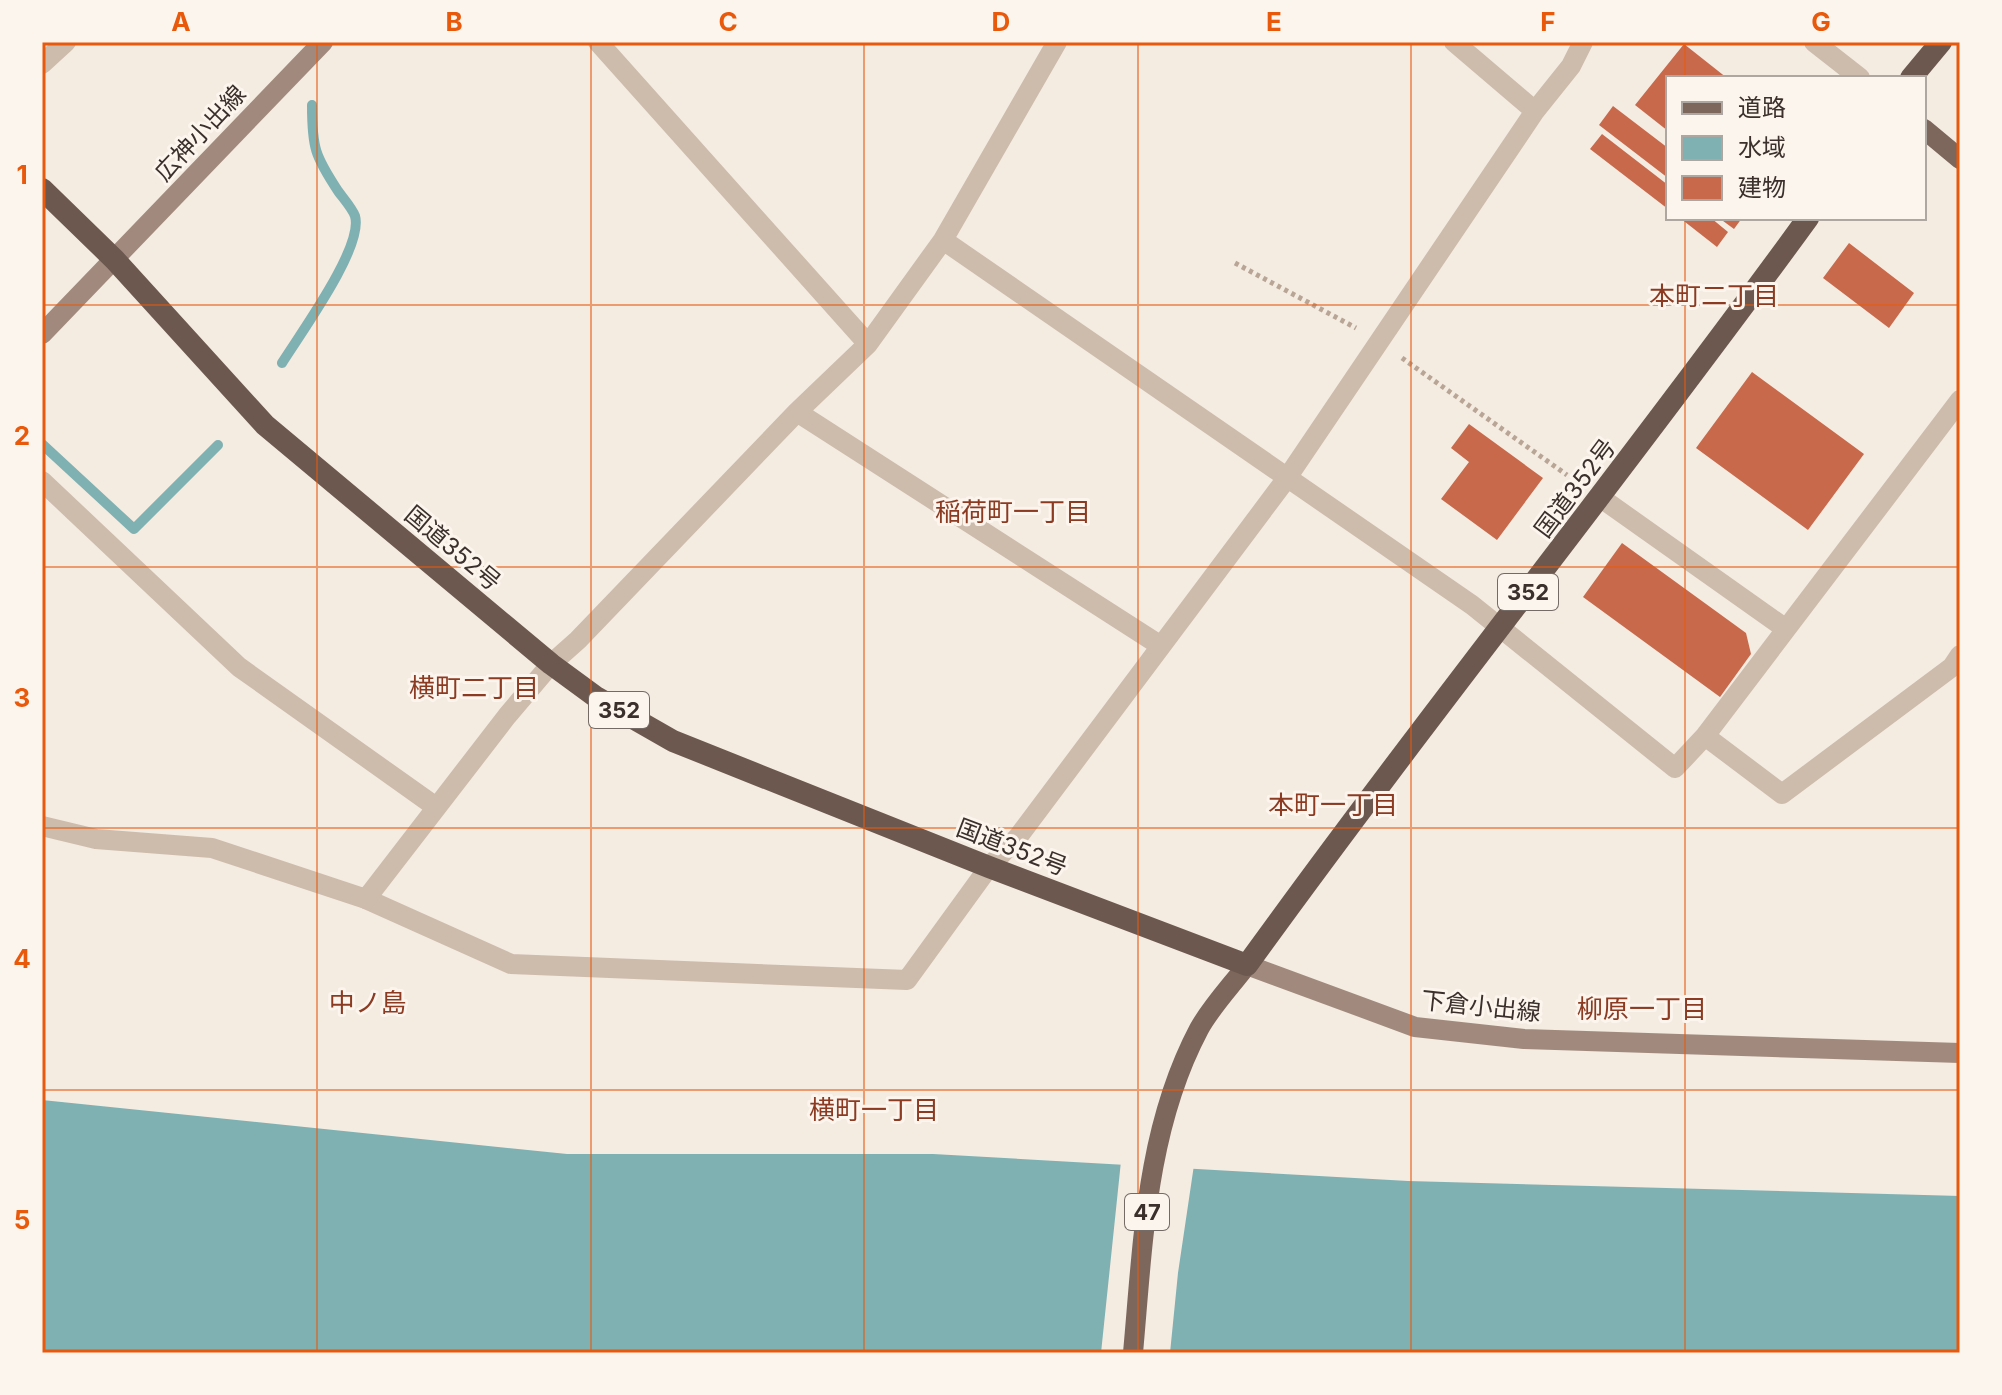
<svg xmlns="http://www.w3.org/2000/svg" width="2002" height="1395" font-family="Inter,'Noto Sans JP',sans-serif">
<style>
.water{fill:#7fb0b2}
.pier{fill:#f4ebe1}
.lines{fill:none;stroke-linecap:round;stroke-linejoin:round}
.stream{stroke:#7fb0b2;stroke-width:10}
.building{fill:#c8694b}
.path{stroke:#b9a596;stroke-width:5;stroke-dasharray:4 4;stroke-linecap:butt}
.service{stroke:#cdbbac;stroke-width:20}
.minor{stroke:#cdbbac;stroke-width:20}
.tertiary{stroke:#cdbbac;stroke-width:20}
.secondary{stroke:#a18a7d;stroke-width:20}
.primary{stroke:#7d675c;stroke-width:20}
.trunk{stroke:#6c584f;stroke-width:22}
.grid{fill:none;stroke:#e8590c;stroke-width:2;stroke-opacity:0.55}
.labels{text-anchor:middle;dominant-baseline:central;stroke-width:6;stroke-linejoin:round;paint-order:stroke}
.shield{fill:#fbf5ee;stroke:#756b66;stroke-width:2}
.shield-label{font-size:22px;font-weight:bold;fill:#3b302b}
.street-label{font-size:24px;fill:#3b302b;stroke:#fbf5ee}
.neighbourhood-label{font-size:26px;fill:#8c3b22;stroke:#fbf5ee}
.neatline{fill:none;stroke:#e8590c;stroke-width:3}
.grid-label{font-size:26px;text-anchor:middle;font-weight:bold;fill:#e8590c}
</style>
<rect width="100%" height="100%" fill="#f4ebe1"/>
<path class="water" d="M 42,1100 L 567,1154 L 933,1154 L 1408,1181 L 1960,1196 L 1960,1353 L 42,1353 Z"/>
<path class="pier" d="M 1121,1161 L 1194,1165 L 1178,1273 L 1170,1353 L 1101,1353 Z"/>
<g class="lines">
<path class="stream" d="M 282,363 C 300,334 364,247 355,216 C 352,208 343,198 338,191 C 315,156 312,148 312,105
M 42,444 L 134,529 L 218,445"/>
</g>
<path class="building" d="M 1684,44 L 1727,78 L 1668,78 L 1668,131 L 1635,105 Z
M 1613,106 L 1668,148 L 1668,178 L 1599,125 Z
M 1602,134 L 1668,185 L 1668,209 L 1590,149 Z
M 1680,218 L 1711,218 L 1728,232 L 1717,247 Z
M 1719,218 L 1742,218 L 1734,229 Z
M 1849,243 L 1914,293 L 1889,328 L 1823,278 Z
M 1752,372 L 1864,454 L 1808,530 L 1696,448 Z
M 1469,424 L 1543,478 L 1497,540 L 1441,499 L 1469,462 L 1451,448 Z
M 1622,543 L 1746,633 L 1751,654 L 1720,697 L 1583,597 Z"/>
<g class="lines">
<path class="path" d="M 1235,263 L 1356,328
M 1402,358 L 1567,475"/>
<path class="service" d="M 366,899 L 511,964 L 907,980 L 989,867"/>
<path class="minor" d="M 598,42 L 868,344
M 1454,42 L 1535,111
M 42,64 L 66,42
M 943,240 L 1472,605 L 1675,768 L 1705,736 L 1960,400
M 797,412 L 1161,646
M 42,481 L 239,667 L 436,807
M 1601,498 L 1786,629
M 1705,736 L 1782,794 L 1952,667 L 1960,655
M 42,826 L 96,839 L 212,848 L 366,899 L 507,716 L 551,664 L 578,640 L 797,412 L 868,344 L 943,240 L 1057,42
M 989,867 L 1018,837 L 1287,478 L 1535,111 L 1571,66 L 1583,42"/>
<path class="tertiary" d="M 1814,42 L 1860,78"/>
<path class="secondary" d="M 42,334 L 323,42
M 1247,965 L 1415,1027 L 1524,1039 L 1960,1053"/>
<path class="primary" d="M 1924,129 L 1960,159
M 1133,1353 C 1143,1243 1146,1129 1199,1029 C 1211,1007 1231,986 1247,965"/>
<path class="trunk" d="M 1911,78 L 1941,42
M 42,189 L 115,260 L 265,425 L 551,664 L 596,697 L 673,741 L 989,867 L 1247,965 C 1429,713 1625,470 1808,218"/>
</g>
<path class="grid" d="M 317,42 L 317,1353M 591,42 L 591,1353M 864,42 L 864,1353M 1138,42 L 1138,1353M 1411,42 L 1411,1353M 1685,42 L 1685,78M 1685,218 L 1685,1353M 42,305 L 1960,305M 42,567 L 1960,567M 42,828 L 1960,828M 42,1090 L 1960,1090"/>
<g class="labels">
<g class="shield">
<rect x="1498" y="574" width="60" height="36" rx="6"/>
<rect x="589" y="692" width="60" height="36" rx="6"/>
<rect x="1125" y="1194" width="44" height="36" rx="6"/>
</g>
<g class="shield-label">
<text x="1528" y="592">352</text>
<text x="619" y="710">352</text>
<text x="1147" y="1212">47</text>
</g>
<g class="street-label">
<text transform="translate(200 133) rotate(-47)">広神小出線</text>
<text transform="translate(1575 488) rotate(-53)">国道352号</text>
<text transform="translate(453 548) rotate(40)">国道352号</text>
<text transform="translate(1012 847) rotate(21)">国道352号</text>
<text transform="translate(1481 1006) rotate(6)">下倉小出線</text>
</g>
<g class="neighbourhood-label">
<text x="1714" y="295">本町二丁目</text>
<text x="1013" y="511">稲荷町一丁目</text>
<text x="474" y="687">横町二丁目</text>
<text x="1333" y="804">本町一丁目</text>
<text x="368" y="1002">中ノ島</text>
<text x="1642" y="1008">柳原一丁目</text>
<text x="874" y="1109">横町一丁目</text>
</g>
</g>
<rect width="2002" height="1395" fill="none" stroke="#fbf5ee" stroke-width="88"/>
<rect x="1666" y="76" width="260" height="144" fill="#fbf5ee" stroke="#aea6a0" stroke-width="2"/>
<rect x="1682" y="102" width="40" height="12" fill="#7d675c" stroke="#aea6a0" stroke-width="2"/>
<text x="1738" y="116" font-size="24" fill="#3b302b">道路</text>
<rect x="1682" y="136" width="40" height="24" fill="#7fb0b2" stroke="#aea6a0" stroke-width="2"/>
<text x="1738" y="156" font-size="24" fill="#3b302b">水域</text>
<rect x="1682" y="176" width="40" height="24" fill="#c8694b" stroke="#aea6a0" stroke-width="2"/>
<text x="1738" y="196" font-size="24" fill="#3b302b">建物</text>
<rect x="44" y="44" width="1914" height="1307" class="neatline"/>
<g class="grid-label">
<text x="181" y="31">A</text>
<text x="454" y="31">B</text>
<text x="728" y="31">C</text>
<text x="1001" y="31">D</text>
<text x="1274" y="31">E</text>
<text x="1548" y="31">F</text>
<text x="1821" y="31">G</text>
<text x="22" y="184">1</text>
<text x="22" y="445">2</text>
<text x="22" y="707">3</text>
<text x="22" y="968">4</text>
<text x="22" y="1229">5</text>
</g>
</svg>
